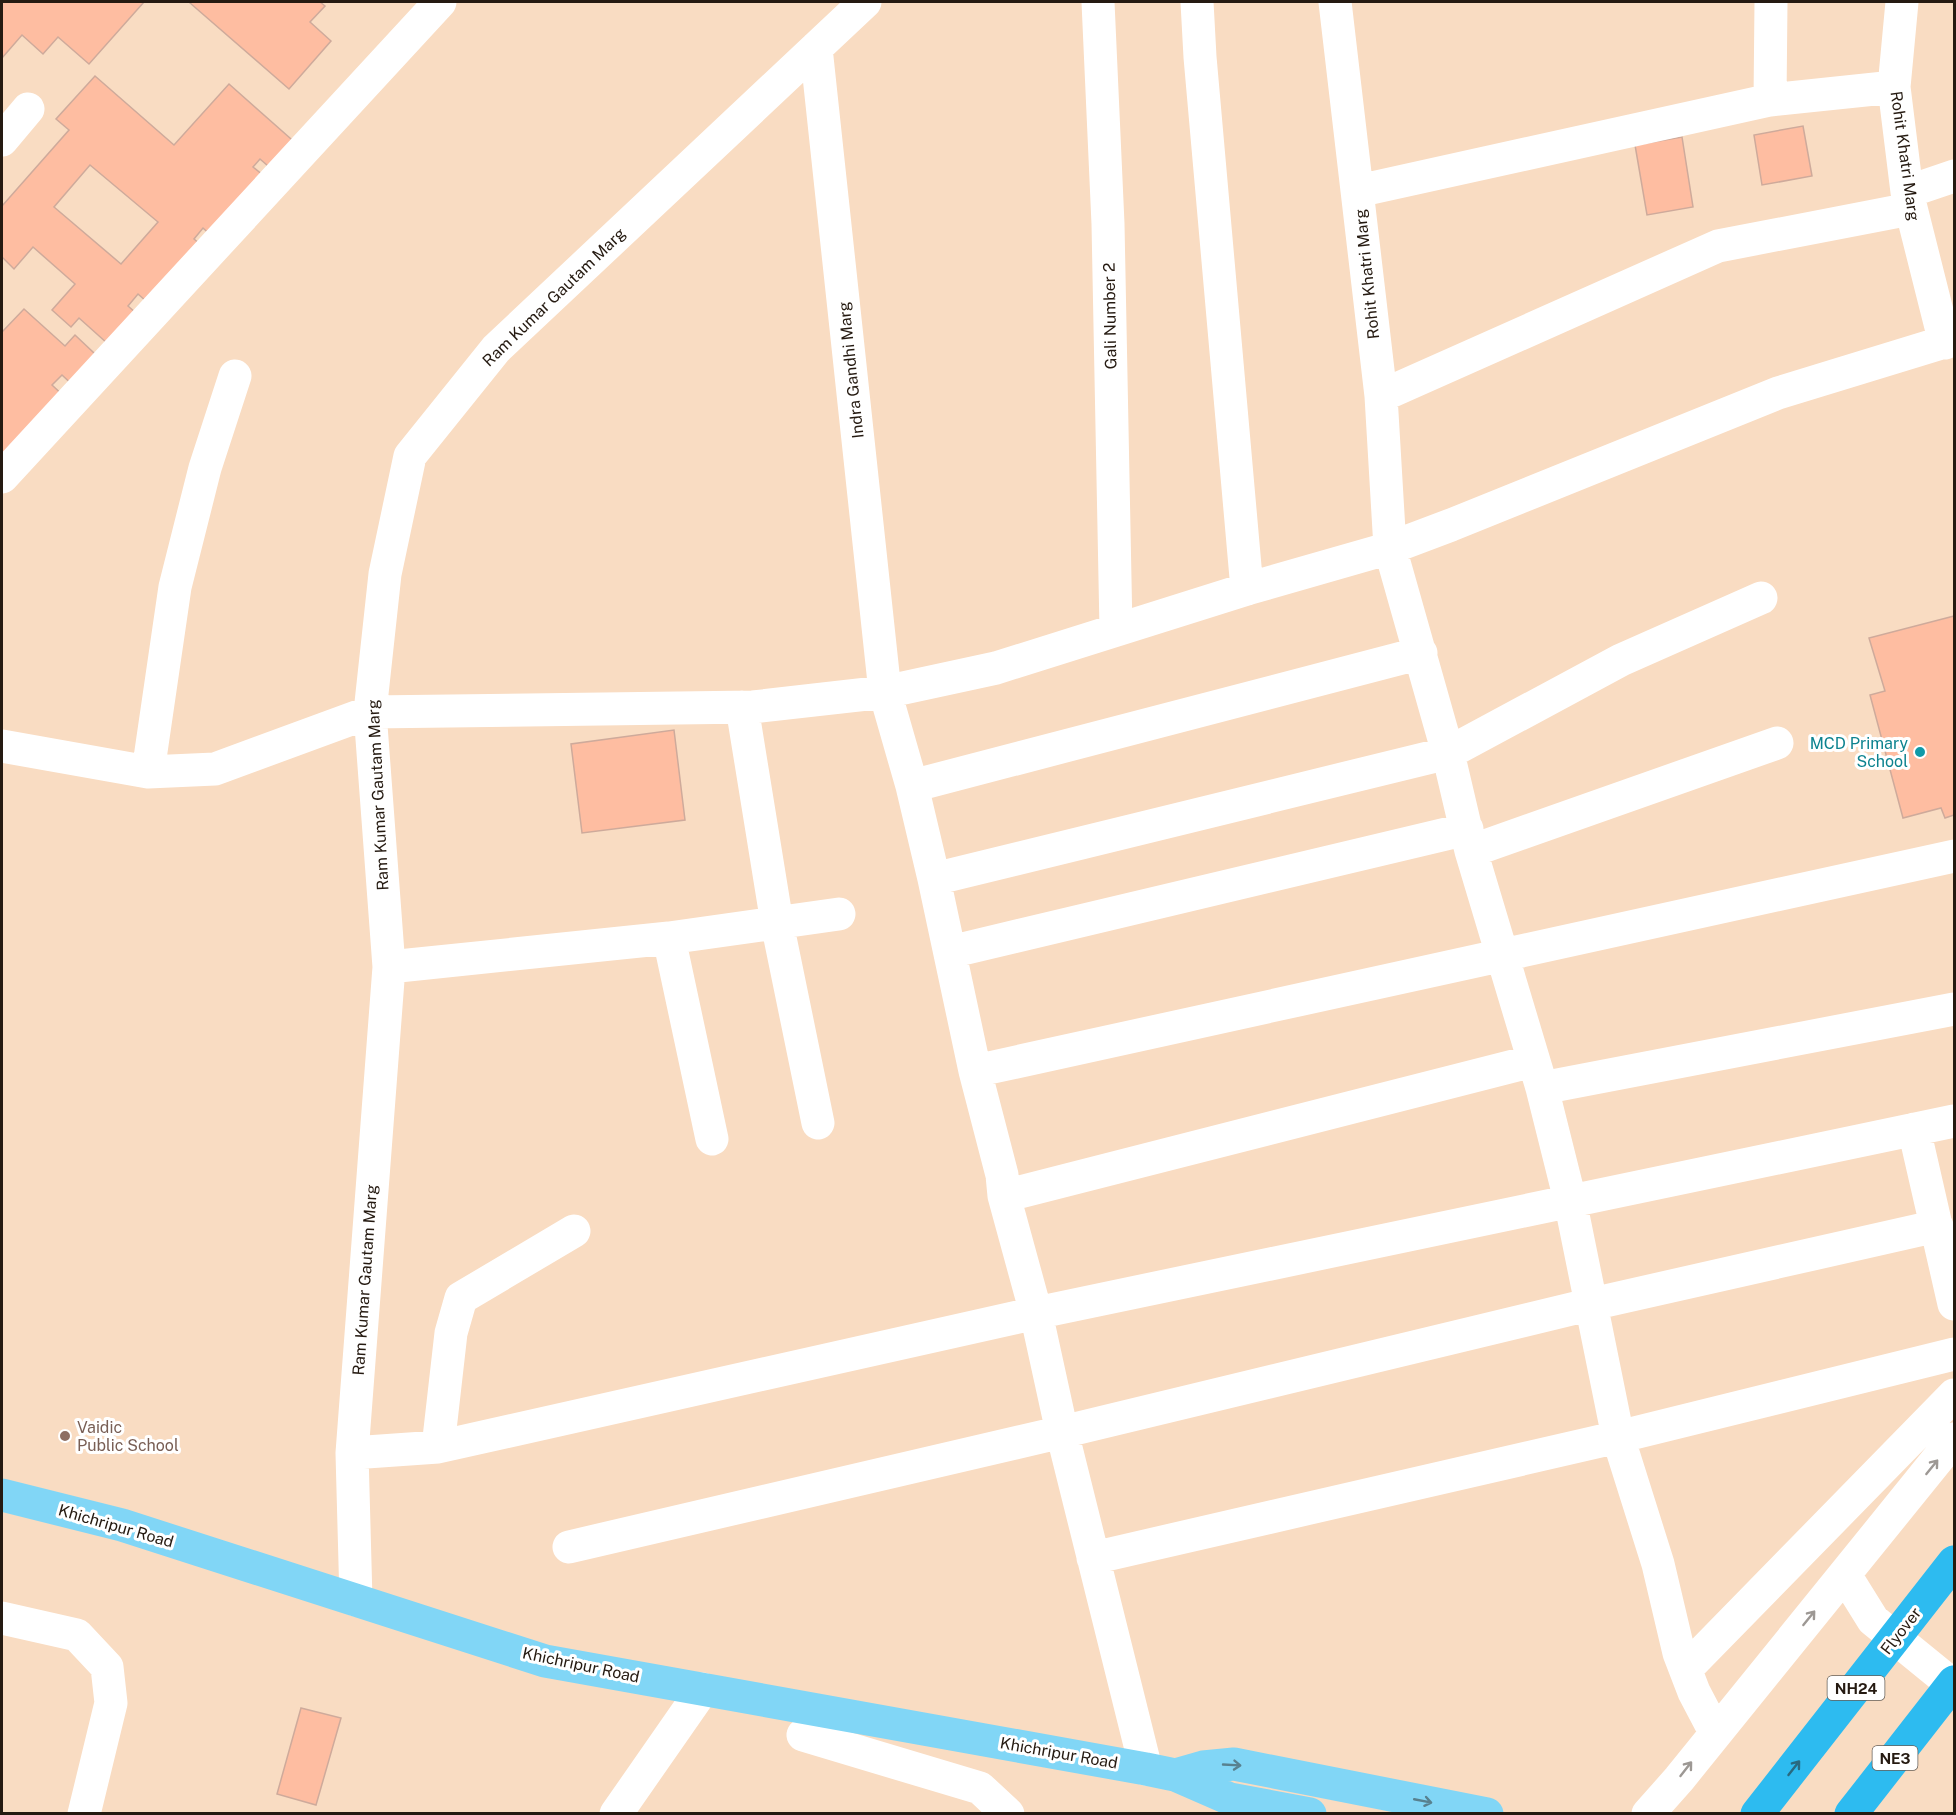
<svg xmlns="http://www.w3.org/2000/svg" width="1956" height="1815" font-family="'Public Sans',sans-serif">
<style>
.building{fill:#febda1;stroke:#ceaa9b;stroke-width:1.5;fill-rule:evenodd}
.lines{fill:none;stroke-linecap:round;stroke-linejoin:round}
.minor{stroke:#fff;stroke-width:33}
.major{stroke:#81d6f6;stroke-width:33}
.highway{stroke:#2dbbf0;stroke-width:33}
.oneway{stroke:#9d9894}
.oneway2{stroke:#58818f}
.oneway3{stroke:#296a80}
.culture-dot{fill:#0f9aa8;stroke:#fff;stroke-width:2}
.education-dot{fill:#8d6e63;stroke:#fff;stroke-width:2}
.labels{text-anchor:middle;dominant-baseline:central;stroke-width:6;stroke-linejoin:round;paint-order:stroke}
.shield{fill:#fff;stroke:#665f58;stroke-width:1.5}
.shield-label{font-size:15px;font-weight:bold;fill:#251a11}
.street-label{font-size:16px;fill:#251a11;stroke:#fff}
.culture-label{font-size:16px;fill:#0d838f;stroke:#fff;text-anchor:end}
.education-label{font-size:16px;fill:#785e54;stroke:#fff;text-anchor:start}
</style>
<rect width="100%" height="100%" fill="#f9dcc2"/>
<path class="building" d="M 2,2 L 144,2 L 89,64 L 58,37 L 43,54 L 22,35 L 2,58 Z
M 192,2 L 320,2 L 325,6 L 310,22 L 331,41 L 289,89 L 190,3 Z
M 95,76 L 174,145 L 229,84 L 299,146 L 276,173 L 260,159 L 253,167 L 269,180 L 216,240 L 203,228 L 194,239 L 207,250 L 155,309 L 138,294 L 128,306 L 144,320 L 117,352 L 79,318 L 71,327 L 52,310 L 75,284 L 33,247 L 14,269 L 2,257 L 2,206 L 69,130 L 56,119 ZM 90,165 L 158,222 L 121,264 L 54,207 Z
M 1803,126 L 1812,176 L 1762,185 L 1754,135 Z
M 1682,137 L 1693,207 L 1647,215 L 1635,145 Z
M 24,309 L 65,346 L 75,335 L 95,354 L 77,389 L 62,375 L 52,385 L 67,399 L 11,460 L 2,451 L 2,329 L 3,331 Z
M 1954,616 L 1954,815 L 1945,818 L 1941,808 L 1903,818 L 1870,695 L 1885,691 L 1869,638 Z
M 674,730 L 685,820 L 582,833 L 571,744 Z
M 301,1708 L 341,1718 L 316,1805 L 277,1794 Z"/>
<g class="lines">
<path class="minor" d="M 1098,2 L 1108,224 L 1116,630
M 1197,2 L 1200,57 L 1247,589
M 1335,2 L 1381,396 L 1390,548 L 1448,753 L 1471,851 L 1542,1088 L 1570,1200 L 1618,1437 L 1658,1564 L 1679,1653 L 1694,1692 L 1715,1732
M 1902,2 L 1894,87 L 1907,192 L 1945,343
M 816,48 L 885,692 L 912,786 L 934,879 L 975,1071 L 1002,1175 L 1004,1196 L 1036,1313 L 1062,1432 L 1146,1769
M 1770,100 L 1894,87
M 2,140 L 28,109
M 1358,191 L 1770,100 L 1771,2
M 1907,192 L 1954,176
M 1381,396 L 1718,246 L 1910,209
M 2,477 L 440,2
M 742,707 L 777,923 L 818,1123
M 2,746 L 148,772 L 215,769 L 370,712 L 753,707 L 885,692 L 996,668 L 1247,589 L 1390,548 L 1451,525 L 1778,393 L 1954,339
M 148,772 L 175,587 L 205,468 L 235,376
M 912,786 L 1421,653
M 1471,851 L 1777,743
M 934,879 L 1448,753 L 1621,660 L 1761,598
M 669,938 L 712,1139
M 950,952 L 1467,829
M 389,967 L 669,938 L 839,914
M 975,1071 L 1954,856
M 1542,1088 L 1954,1009
M 1914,1129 L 1954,1304
M 1004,1196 L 1533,1061
M 438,1447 L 451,1333 L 461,1298 L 574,1231
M 352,1453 L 438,1447 L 1036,1313 L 1954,1121
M 569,1547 L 1062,1432 L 1592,1304 L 1937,1226
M 1093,1558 L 1618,1437 L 1954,1354
M 1845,1575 L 1873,1620 L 1954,1686
M 356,1600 L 352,1453 L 389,967 L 370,712 L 385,574 L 410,456 L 496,349 L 865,2
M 2,1618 L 77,1635 L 107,1667 L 111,1703 L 84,1814
M 1686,1669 L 1954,1395
M 803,1735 L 980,1788 L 1008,1814
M 616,1814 L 703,1689
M 1648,1814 L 1679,1779 L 1954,1439"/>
<path class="major" d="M 2,1495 L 122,1525 L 545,1661 L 1146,1769 L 1175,1775 L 1230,1799 L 1310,1814
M 1175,1775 L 1203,1767 L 1234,1764 L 1487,1814"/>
<path class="highway" d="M 1757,1814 L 1954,1562
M 1851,1814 L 1954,1682"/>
</g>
<defs><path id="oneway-shaft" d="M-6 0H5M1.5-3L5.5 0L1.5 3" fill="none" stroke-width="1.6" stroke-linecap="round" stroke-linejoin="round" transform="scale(1.5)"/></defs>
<g class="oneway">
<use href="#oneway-shaft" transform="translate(1932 1467) rotate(-51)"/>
<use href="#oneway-shaft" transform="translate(1809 1618) rotate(-51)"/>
<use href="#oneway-shaft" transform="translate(1686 1769) rotate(-52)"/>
</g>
<g class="oneway2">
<use href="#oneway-shaft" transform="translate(1232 1765) rotate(3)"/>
<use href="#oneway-shaft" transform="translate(1423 1801) rotate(11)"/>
</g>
<use class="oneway3" href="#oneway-shaft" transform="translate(1794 1768) rotate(-52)"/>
<circle class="culture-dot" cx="1920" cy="752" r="6"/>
<circle class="education-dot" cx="65" cy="1436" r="6"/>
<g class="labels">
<g class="shield">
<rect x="1827.5" y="1676" width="57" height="24" rx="4.5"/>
<rect x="1872.5" y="1746" width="45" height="24" rx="4.5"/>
</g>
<g class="shield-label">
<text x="1856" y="1688">NH24</text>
<text x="1895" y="1758">NE3</text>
</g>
<g class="street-label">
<text transform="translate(1905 156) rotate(82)">Rohit Khatri Marg</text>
<text transform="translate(1367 274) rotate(-96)">Rohit Khatri Marg</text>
<text transform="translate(554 297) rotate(-44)">Ram Kumar Gautam Marg</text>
<text transform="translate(1110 316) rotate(-91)">Gali Number 2</text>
<text transform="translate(851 370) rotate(-96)">Indra Gandhi Marg</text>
<text transform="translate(378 795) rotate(-93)">Ram Kumar Gautam Marg</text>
<text transform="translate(365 1280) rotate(-86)">Ram Kumar Gautam Marg</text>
<text transform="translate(116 1526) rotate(16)">Khichripur Road</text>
<text transform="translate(1901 1631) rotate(-52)">Flyover</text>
<text transform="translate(581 1665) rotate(12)">Khichripur Road</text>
<text transform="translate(1059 1753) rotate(10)">Khichripur Road</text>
</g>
<g class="culture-label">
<text x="1908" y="743">MCD Primary<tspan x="1908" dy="18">School</tspan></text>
</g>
<g class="education-label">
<text x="77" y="1427">Vaidic<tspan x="77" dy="18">Public School</tspan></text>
</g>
</g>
<rect width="1956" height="1815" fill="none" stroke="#251a11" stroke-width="6"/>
</svg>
